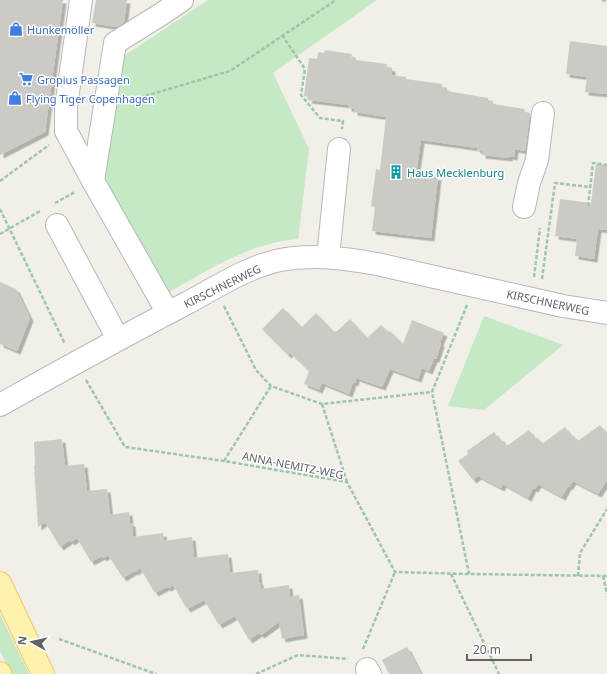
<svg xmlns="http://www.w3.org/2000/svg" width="607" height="674" font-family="'Noto Sans',sans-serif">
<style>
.green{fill:#c5e8c5}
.building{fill:#cccac5;filter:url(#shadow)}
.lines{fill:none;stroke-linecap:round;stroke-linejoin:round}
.minor-casing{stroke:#b5b8bc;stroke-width:24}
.major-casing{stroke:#f2c960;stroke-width:24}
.path{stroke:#9cc7a9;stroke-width:2.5;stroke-dasharray:4 2;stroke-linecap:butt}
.minor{stroke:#fff;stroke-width:22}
.major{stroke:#fff2af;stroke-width:22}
.labels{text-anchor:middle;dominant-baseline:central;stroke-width:3;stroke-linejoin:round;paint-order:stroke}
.shop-label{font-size:11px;fill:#366cbe;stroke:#fff;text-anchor:start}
.culture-label{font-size:11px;fill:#0d838f;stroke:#fff;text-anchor:start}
.street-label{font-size:11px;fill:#5f6368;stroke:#fff}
</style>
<defs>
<filter id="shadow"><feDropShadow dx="3.5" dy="3.5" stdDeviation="0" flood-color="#0004"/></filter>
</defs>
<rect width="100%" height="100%" fill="#f1efe8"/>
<path class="green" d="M 208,0 L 377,0 L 273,73 L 309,149 L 299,232 L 298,239 C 250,243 210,269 169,292 L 107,186 L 104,181 L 105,170 L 124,56 Z
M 484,316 L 563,345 L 484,410 L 448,406 Z
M 0,614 L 29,674 L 11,674 L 0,651 Z"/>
<path class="building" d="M 0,0 L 63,0 L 45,132 L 0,155 Z
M 96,0 L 127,0 L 124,22 L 117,27 L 92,23 Z
M 570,41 L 607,46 L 607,94 L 585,92 L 587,77 L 566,74 Z
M 325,50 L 352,54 L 351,57 L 356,58 L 356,60 L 387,64 L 386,67 L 392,68 L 392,75 L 406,77 L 406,79 L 442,84 L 442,87 L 447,88 L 447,91 L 488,98 L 488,100 L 493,101 L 493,104 L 525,109 L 524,112 L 530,113 L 525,151 L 515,149 L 514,157 L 509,156 L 509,158 L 482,155 L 482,151 L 477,150 L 477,148 L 421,140 L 416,175 L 438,177 L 431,238 L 372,231 L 375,207 L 371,206 L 376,169 L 380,170 L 386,117 L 354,112 L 354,109 L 348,108 L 348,105 L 308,100 L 309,97 L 304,96 L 309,58 L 317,59 L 318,52 L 324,53 Z
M 596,164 L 607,165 L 607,230 L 598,229 L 594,259 L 575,256 L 577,239 L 555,236 L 560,199 L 591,203 Z
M 0,282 L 16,289 L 30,318 L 17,351 L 0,344 Z
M 283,308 L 302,327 L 316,313 L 334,332 L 336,331 L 337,331 L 350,319 L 367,338 L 381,325 L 389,332 L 390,331 L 403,344 L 412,320 L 444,333 L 440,342 L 441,344 L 436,359 L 434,359 L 429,371 L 422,368 L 418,379 L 390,369 L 382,387 L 356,378 L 355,383 L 353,382 L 349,394 L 322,383 L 319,390 L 304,384 L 309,371 L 290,353 L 288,355 L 262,329 Z
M 600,425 L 607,433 L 607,480 L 598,494 L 573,481 L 569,487 L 568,486 L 562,497 L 538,484 L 535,489 L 533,488 L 528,498 L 503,484 L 501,488 L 478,476 L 473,480 L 458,461 L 468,454 L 467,451 L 494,432 L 502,442 L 504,441 L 507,446 L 529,430 L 536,439 L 538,438 L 542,444 L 565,427 L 572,437 L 573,435 L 578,441 Z
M 62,439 L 65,466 L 84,464 L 87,491 L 107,489 L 110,515 L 129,512 L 130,523 L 132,523 L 133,537 L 163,533 L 164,541 L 192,537 L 194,558 L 228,554 L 230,573 L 258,570 L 259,582 L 260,582 L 261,589 L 289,585 L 290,597 L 299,595 L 304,635 L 282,639 L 279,622 L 261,635 L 259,633 L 249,640 L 235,616 L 219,625 L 204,600 L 187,609 L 173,585 L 168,588 L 166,587 L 155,593 L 140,568 L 135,572 L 134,571 L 123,578 L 108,555 L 103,558 L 102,556 L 91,562 L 77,538 L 71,542 L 70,540 L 60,547 L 45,522 L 38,527 L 34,465 L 35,465 L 34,442 Z
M 407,647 L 421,674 L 389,674 L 382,660 Z"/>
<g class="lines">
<defs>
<path id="minor" d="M 81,0 L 66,107 L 66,131 L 93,181 L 168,313
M 93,181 L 115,43 L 163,13 L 182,0
M 524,207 L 529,183 L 537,160 L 543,113
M 57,225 L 118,339
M 328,257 L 339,149
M 0,405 C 62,370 124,336 187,303 C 217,287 247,267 280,260 C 313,254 344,258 377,264 L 563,306 L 607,313
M 367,669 L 370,674"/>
<path id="major" d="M 0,583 L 43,674
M 0,673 L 0,674"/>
</defs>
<use href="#minor" class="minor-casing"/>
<use href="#major" class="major-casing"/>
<path class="path" d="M 602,0 L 607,1
M 282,35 L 305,69 L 301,95 L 320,118 L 343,121 L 342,129
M 128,101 L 230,71 L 336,0
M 0,181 L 49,145
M 55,203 L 75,192
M 588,206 L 593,163 L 607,165
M 0,209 L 65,344
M 0,234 L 40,211
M 534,277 L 540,228
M 542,279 L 555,183 L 590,187
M 467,305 L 432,392 L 469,574
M 224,306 L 256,370 L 271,386 L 322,404 L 432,392
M 86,380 L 125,447 L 224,461 L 347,482 L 395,572 L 469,574 L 607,576
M 322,404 L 347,482
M 224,461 L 271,386
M 451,574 L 499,674
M 578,576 L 580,553 L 607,509
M 603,576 L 607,594
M 59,639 L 156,674
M 363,649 L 395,572
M 256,674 L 298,655 L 348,659"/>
<use href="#minor" class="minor"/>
<use href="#major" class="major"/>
</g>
<defs>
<symbol id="shop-bare" viewBox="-9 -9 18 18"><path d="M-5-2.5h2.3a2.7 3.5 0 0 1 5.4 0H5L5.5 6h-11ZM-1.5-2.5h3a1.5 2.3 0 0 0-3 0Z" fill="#3f7fe0" stroke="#fff" stroke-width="2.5" paint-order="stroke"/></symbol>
<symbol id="supermarket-bare" viewBox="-9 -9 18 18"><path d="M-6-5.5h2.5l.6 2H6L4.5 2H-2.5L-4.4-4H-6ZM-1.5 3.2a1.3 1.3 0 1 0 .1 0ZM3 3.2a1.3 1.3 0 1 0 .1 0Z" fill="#3f7fe0" stroke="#fff" stroke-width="2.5" paint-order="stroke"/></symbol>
<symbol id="building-bare" viewBox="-9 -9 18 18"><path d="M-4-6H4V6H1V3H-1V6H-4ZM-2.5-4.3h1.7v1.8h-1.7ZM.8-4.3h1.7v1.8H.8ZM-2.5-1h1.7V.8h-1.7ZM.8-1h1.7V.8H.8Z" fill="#0f9aa8" stroke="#fff" stroke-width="2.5" paint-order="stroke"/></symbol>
</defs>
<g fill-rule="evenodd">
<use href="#shop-bare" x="6" y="19" width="20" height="20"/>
<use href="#supermarket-bare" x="16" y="69" width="20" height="20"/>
<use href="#shop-bare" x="5" y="88" width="20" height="20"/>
<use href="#building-bare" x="386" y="162" width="20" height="20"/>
</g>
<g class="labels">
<g class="shop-label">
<text x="27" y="29">Hunkemöller</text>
<text x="37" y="79">Gropius Passagen</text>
<text x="26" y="98">Flying Tiger Copenhagen</text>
</g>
<g class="culture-label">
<text x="407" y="172">Haus Mecklenburg</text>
</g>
<g class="street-label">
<text transform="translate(222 286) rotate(-26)">KIRSCHNERWEG</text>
<text transform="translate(548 302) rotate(12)">KIRSCHNERWEG</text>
<text transform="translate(293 465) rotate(11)">ANNA-NEMITZ-WEG</text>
</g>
</g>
<g transform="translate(32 642) rotate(278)" stroke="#ffffff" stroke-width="3" paint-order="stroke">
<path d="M0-3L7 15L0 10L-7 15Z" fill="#5f6368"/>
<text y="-6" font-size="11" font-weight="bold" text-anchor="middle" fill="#5f6368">N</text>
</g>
<path d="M467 654v6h64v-6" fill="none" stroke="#5f6368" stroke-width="2"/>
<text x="473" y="654" font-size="12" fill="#5f6368" stroke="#ffffff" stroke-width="3" paint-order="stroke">20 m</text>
</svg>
